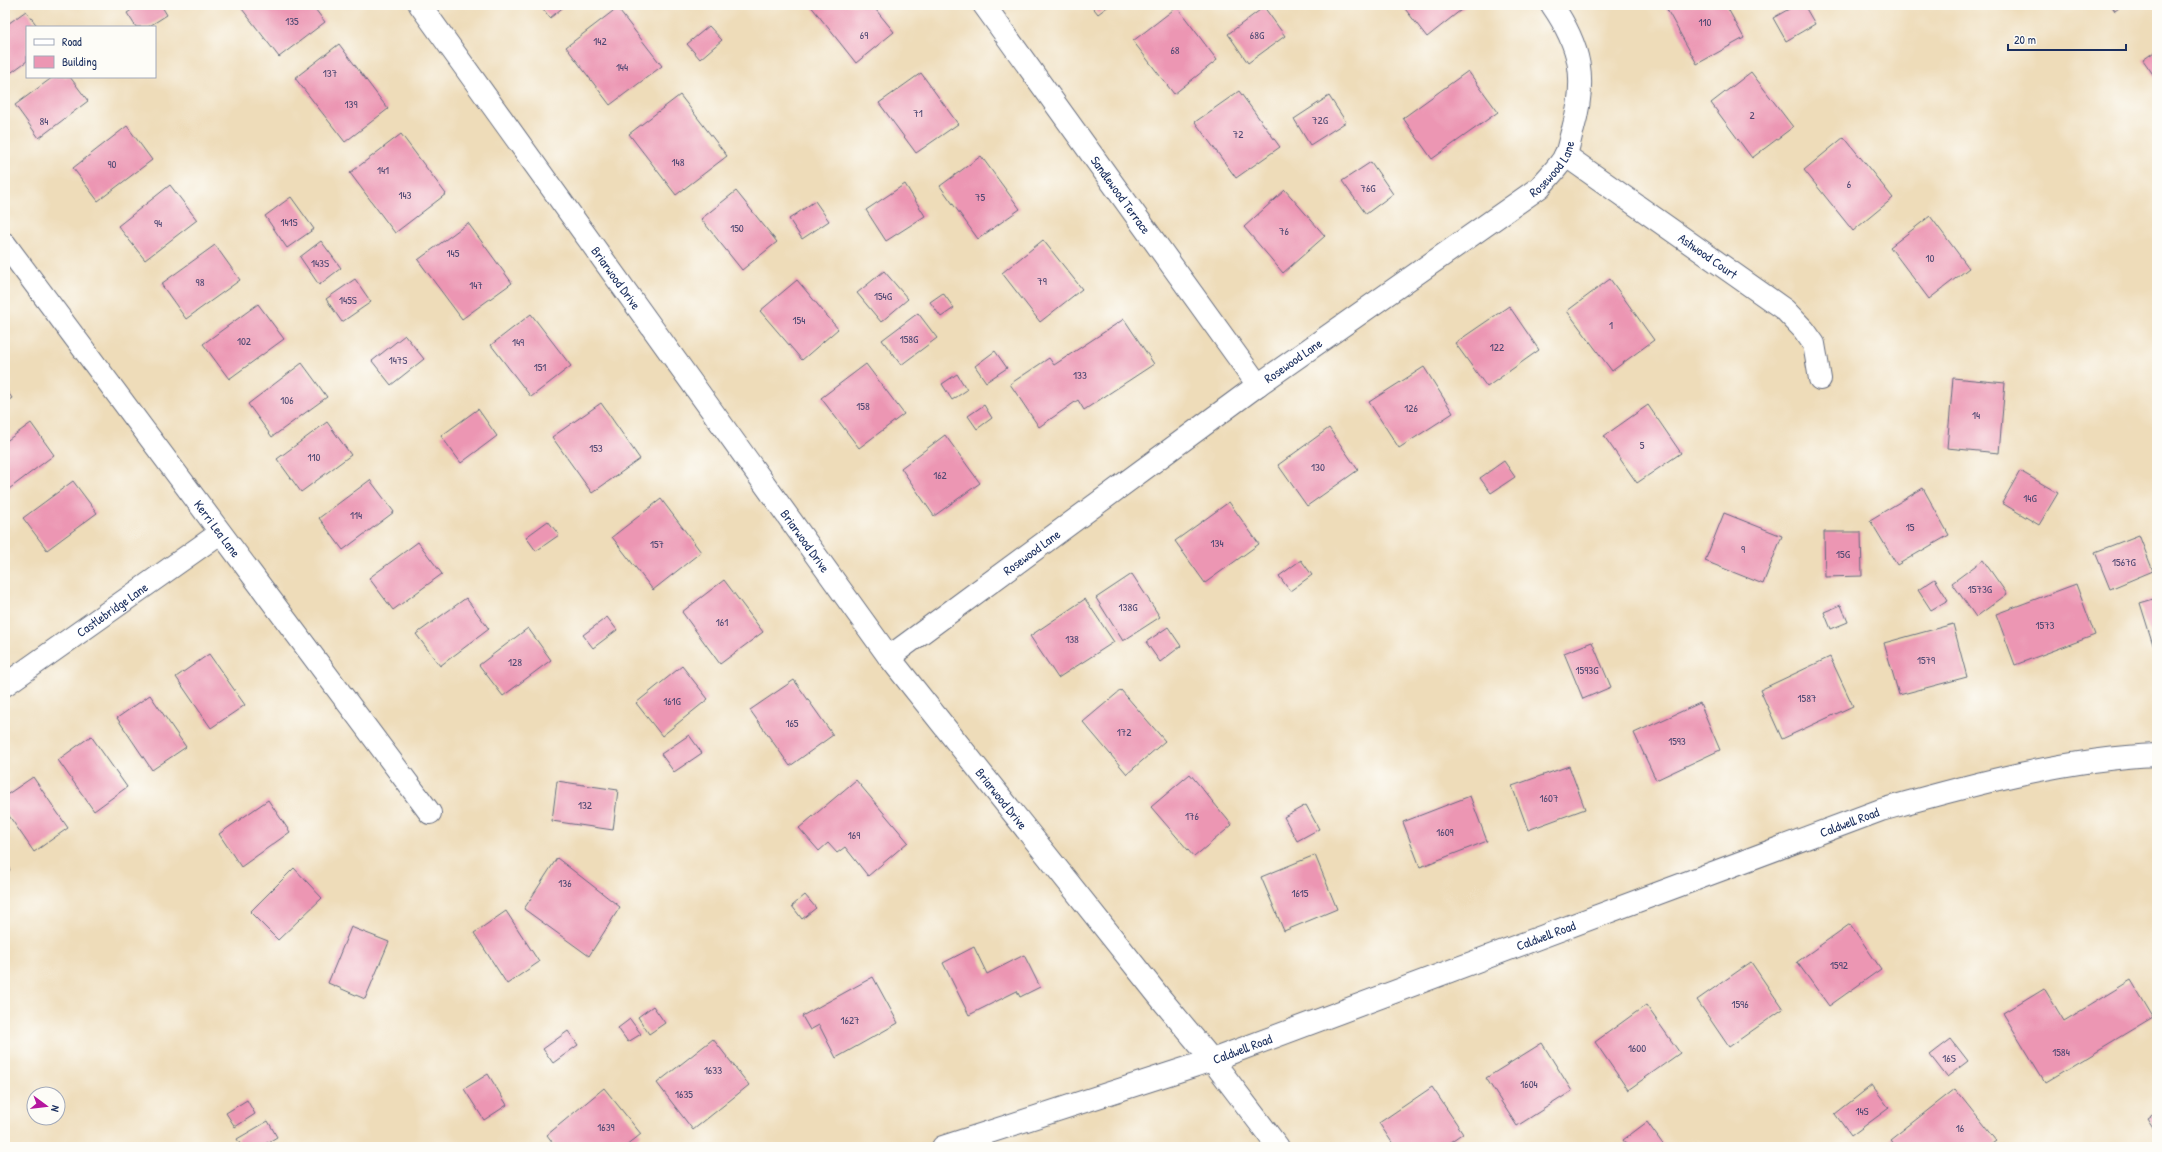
<svg xmlns="http://www.w3.org/2000/svg" width="2162" height="1152" font-family="'Patrick Hand',sans-serif">
<style>
.building{fill:#ec96b3}
.lines{fill:none;stroke-linecap:round;stroke-linejoin:round}
.minor-casing{stroke:#656c7e;stroke-width:24}
.tertiary-casing{stroke:#656c7e;stroke-width:24}
.minor{stroke:#fff;stroke-width:22}
.tertiary{stroke:#fff;stroke-width:22}
.labels{text-anchor:middle;dominant-baseline:central;stroke-width:3;stroke-linejoin:round;paint-order:stroke}
.number-label{font-size:11px;fill:#4f4973}
.street-label{font-size:13px;fill:#1b2f5e;stroke:#fdfcf7}
</style>
<rect width="100%" height="100%" fill="#fdfcf7"/>
<filter id="ink" filterUnits="userSpaceOnUse"><feTurbulence type="fractalNoise" baseFrequency=".025" numOctaves="2"/><feDisplacementMap in="SourceGraphic" scale="8" xChannelSelector="R" yChannelSelector="G"/><feConvolveMatrix kernelMatrix="1 2 1 2 8 2 1 2 1" color-interpolation-filters="sRGB"/></filter>
<filter id="wash" filterUnits="userSpaceOnUse"><feTurbulence type="fractalNoise" baseFrequency=".012" numOctaves="4" result="noise"/><feDisplacementMap in="SourceGraphic" scale="16" xChannelSelector="R" yChannelSelector="G"/><feGaussianBlur stdDeviation="0.9" result="paint"/><feColorMatrix in="noise" values="0 0 0 0 0 0 0 0 0 0 0 0 0 0 0 0 0 1.4 0 .05"/><feComposite in="paint" operator="in"/></filter>
<g filter="url(#wash)">
<rect width="100%" height="100%" fill="#eedcb9"/>
<g id="blocks">
<path class="building" d="M 139,5 L 161,5 L 167,15 L 148,27 L 136,27 L 127,13 Z
M 239,5 L 312,5 L 325,22 L 279,57 Z
M 540,5 L 566,5 L 550,18 Z
M 810,5 L 872,5 L 894,32 L 856,63 Z
M 1091,5 L 1110,5 L 1098,14 Z
M 1402,5 L 1465,5 L 1466,6 L 1427,37 Z
M 1726,5 L 1744,38 L 1697,64 L 1665,6 Z
M 1796,5 L 1804,5 L 1815,24 L 1786,41 L 1773,18 Z
M 2111,5 L 2123,5 L 2115,11 Z
M 1177,7 L 1217,60 L 1174,94 L 1133,41 Z
M 1264,7 L 1285,36 L 1248,63 L 1228,34 Z
M 617,8 L 662,66 L 610,105 L 566,47 Z
M 26,11 L 38,27 L 27,27 L 27,61 L 5,77 L 5,26 Z
M 709,26 L 722,40 L 700,59 L 687,44 Z
M 339,44 L 388,109 L 345,142 L 295,78 Z
M 2157,50 L 2157,80 L 2143,60 Z
M 1468,71 L 1498,112 L 1432,159 L 1403,118 Z
M 1751,72 L 1793,127 L 1752,158 L 1711,103 Z
M 921,73 L 958,124 L 916,153 L 879,103 Z
M 53,77 L 70,77 L 88,101 L 39,138 L 15,105 Z
M 1239,91 L 1280,147 L 1236,178 L 1195,122 Z
M 680,95 L 727,156 L 676,195 L 629,134 Z
M 1329,96 L 1346,122 L 1310,145 L 1294,119 Z
M 127,126 L 152,160 L 98,201 L 73,168 Z
M 401,134 L 446,194 L 395,233 L 350,173 Z
M 1844,137 L 1893,198 L 1853,231 L 1804,170 Z
M 981,156 L 1020,209 L 978,239 L 940,186 Z
M 1371,162 L 1393,194 L 1366,214 L 1342,181 Z
M 905,184 L 925,216 L 886,241 L 866,210 Z
M 170,185 L 197,220 L 145,260 L 118,226 Z
M 1285,190 L 1325,236 L 1283,273 L 1244,227 Z
M 736,191 L 777,242 L 742,270 L 701,219 Z
M 291,197 L 314,229 L 287,248 L 265,216 Z
M 815,201 L 829,221 L 802,239 L 789,219 Z
M 1930,216 L 1969,268 L 1929,299 L 1890,247 Z
M 468,223 L 512,283 L 462,319 L 418,260 Z
M 1043,240 L 1082,289 L 1040,322 L 1002,273 Z
M 321,241 L 341,268 L 319,285 L 300,257 Z
M 215,245 L 240,280 L 186,319 L 161,284 Z
M 884,271 L 908,299 L 881,322 L 857,293 Z
M 355,279 L 371,302 L 342,322 L 326,299 Z
M 1610,279 L 1654,340 L 1612,371 L 1567,311 Z
M 797,280 L 838,329 L 802,360 L 760,311 Z
M 943,293 L 954,308 L 941,317 L 930,302 Z
M 258,304 L 284,339 L 229,379 L 203,344 Z
M 1509,306 L 1539,350 L 1487,387 L 1455,343 Z
M 918,313 L 937,338 L 901,365 L 882,340 Z
M 531,314 L 571,366 L 531,397 L 491,345 Z
M 1124,319 L 1154,364 L 1084,410 L 1078,400 L 1039,427 L 1010,384 L 1049,358 L 1054,365 Z
M 405,335 L 424,359 L 391,385 L 372,361 Z
M 995,351 L 1007,368 L 986,382 L 975,366 Z
M 302,363 L 327,397 L 272,437 L 248,404 Z
M 866,364 L 904,414 L 859,448 L 821,398 Z
M 1424,367 L 1453,413 L 1399,448 L 1369,402 Z
M 957,374 L 967,390 L 952,400 L 942,384 Z
M 1953,378 L 2005,383 L 1999,453 L 1947,448 Z
M 5,388 L 12,398 L 5,403 Z
M 601,403 L 640,459 L 592,493 L 552,437 Z
M 984,405 L 992,418 L 977,429 L 968,416 Z
M 1648,405 L 1681,453 L 1637,483 L 1604,436 Z
M 478,409 L 497,436 L 461,463 L 441,436 Z
M 327,422 L 351,455 L 301,492 L 277,459 Z
M 31,423 L 54,455 L 5,492 L 5,442 Z
M 1329,428 L 1358,470 L 1307,506 L 1278,465 Z
M 945,435 L 980,483 L 934,516 L 901,468 Z
M 1504,461 L 1515,477 L 1491,493 L 1480,478 Z
M 2020,471 L 2058,493 L 2039,525 L 2002,503 Z
M 370,480 L 394,512 L 343,550 L 319,518 Z
M 73,481 L 97,513 L 47,550 L 23,518 Z
M 1923,488 L 1949,535 L 1897,565 L 1870,520 Z
M 661,499 L 701,552 L 653,590 L 612,537 Z
M 1229,502 L 1259,544 L 1205,583 L 1175,541 Z
M 1724,513 L 1782,536 L 1763,584 L 1705,561 Z
M 548,521 L 559,535 L 536,551 L 526,537 Z
M 1824,532 L 1861,532 L 1862,576 L 1825,577 Z
M 2139,535 L 2153,571 L 2110,589 L 2095,552 Z
M 418,542 L 442,574 L 393,610 L 369,578 Z
M 1301,560 L 1312,575 L 1290,591 L 1279,576 Z
M 1983,560 L 2007,594 L 1976,617 L 1952,583 Z
M 1132,574 L 1160,617 L 1123,641 L 1096,598 Z
M 1935,579 L 1948,600 L 1931,610 L 1918,590 Z
M 724,580 L 763,632 L 720,664 L 682,612 Z
M 2076,584 L 2095,635 L 2015,665 L 1996,614 Z
M 466,598 L 489,629 L 440,666 L 416,634 Z
M 2157,598 L 2157,650 L 2155,651 L 2140,603 Z
M 1085,599 L 1114,642 L 1058,678 L 1030,636 Z
M 1841,605 L 1848,622 L 1831,629 L 1824,612 Z
M 607,617 L 617,630 L 593,648 L 583,635 Z
M 1953,624 L 1967,677 L 1899,695 L 1884,643 Z
M 1168,627 L 1181,646 L 1160,662 L 1146,642 Z
M 528,628 L 551,660 L 503,696 L 479,665 Z
M 1592,642 L 1611,687 L 1583,699 L 1564,653 Z
M 209,654 L 245,705 L 211,728 L 176,677 Z
M 1830,657 L 1853,706 L 1782,739 L 1760,690 Z
M 682,666 L 708,699 L 662,736 L 636,703 Z
M 794,680 L 833,735 L 790,766 L 750,710 Z
M 1121,690 L 1165,741 L 1127,774 L 1083,722 Z
M 150,695 L 186,747 L 152,770 L 117,718 Z
M 1700,703 L 1720,750 L 1656,780 L 1634,733 Z
M 689,735 L 702,753 L 674,772 L 661,754 Z
M 91,736 L 127,787 L 94,811 L 58,760 Z
M 1569,766 L 1585,809 L 1528,830 L 1512,786 Z
M 1190,774 L 1232,825 L 1194,857 L 1151,807 Z
M 33,777 L 68,828 L 34,852 L 5,810 L 5,796 Z
M 856,780 L 908,842 L 868,876 L 845,847 L 837,853 L 828,843 L 819,851 L 799,828 Z
M 557,781 L 618,790 L 613,830 L 552,821 Z
M 1470,796 L 1487,841 L 1420,867 L 1403,822 Z
M 268,800 L 290,832 L 241,867 L 219,834 Z
M 1306,805 L 1319,829 L 1297,841 L 1284,817 Z
M 1315,855 L 1337,909 L 1284,931 L 1261,877 Z
M 557,858 L 620,907 L 589,956 L 524,909 Z
M 5,862 L 10,870 L 5,873 Z
M 294,868 L 322,898 L 278,940 L 250,912 Z
M 805,895 L 816,908 L 802,919 L 792,906 Z
M 506,911 L 539,962 L 507,984 L 474,933 Z
M 1850,924 L 1881,969 L 1829,1006 L 1797,962 Z
M 351,927 L 389,942 L 365,999 L 328,983 Z
M 974,947 L 987,974 L 1024,955 L 1040,987 L 1020,997 L 1017,991 L 969,1015 L 943,963 Z
M 1751,962 L 1783,1009 L 1729,1047 L 1697,1000 Z
M 873,977 L 898,1023 L 836,1058 L 819,1025 L 810,1030 L 802,1016 Z
M 2131,980 L 2153,1017 L 2045,1082 L 2003,1013 L 2044,988 L 2064,1021 Z
M 1646,1005 L 1680,1053 L 1628,1090 L 1595,1042 Z
M 653,1006 L 665,1023 L 649,1034 L 638,1017 Z
M 630,1019 L 641,1034 L 628,1042 L 618,1028 Z
M 568,1031 L 578,1045 L 553,1063 L 543,1049 Z
M 713,1039 L 749,1085 L 693,1130 L 657,1083 Z
M 1951,1039 L 1968,1061 L 1947,1077 L 1930,1055 Z
M 1542,1043 L 1572,1091 L 1517,1126 L 1486,1078 Z
M 488,1074 L 507,1105 L 484,1120 L 464,1089 Z
M 1872,1085 L 1889,1108 L 1851,1136 L 1835,1114 Z
M 1432,1087 L 1463,1133 L 1443,1147 L 1395,1147 L 1379,1123 Z
M 604,1088 L 641,1134 L 625,1147 L 556,1147 L 547,1135 Z
M 1955,1089 L 1997,1142 L 1990,1147 L 1896,1147 L 1890,1140 Z
M 247,1100 L 255,1114 L 235,1127 L 226,1113 Z
M 2157,1112 L 2157,1132 L 2148,1118 Z
M 268,1121 L 277,1137 L 260,1147 L 242,1147 L 237,1139 Z
M 1647,1122 L 1665,1147 L 1628,1147 L 1623,1140 Z"/>
</g>
</g>
<g filter="url(#ink)">
<use href="#blocks" fill-opacity="0" stroke="#656c7e" stroke-width="1"/>
<g class="lines">
<defs>
<g id="minor">
<path id="s1" d="M 420,5 L 889,657 L 1162,1000 L 1212,1060 L 1278,1147"/>
<path id="s2" d="M 984,5 L 1258,385"/>
<path id="s3" d="M 1565,155 L 1785,310 L 1804,330 L 1814,344 L 1820,379"/>
<path id="s4" d="M 5,244 L 430,813"/>
<path id="s5" d="M 889,657 L 1258,385 L 1540,187 C 1548,177 1559,167 1565,156 C 1569,148 1570,137 1573,129 C 1587,79 1581,47 1552,5"/>
<path id="s6" d="M 5,685 L 220,533"/>
</g>
<g id="tertiary">
<path id="s7" d="M 943,1147 L 1212,1060 L 1881,810 C 1971,785 2063,759 2157,755"/>
</g>
</defs>
<use href="#minor" class="minor-casing"/>
<use href="#tertiary" class="tertiary-casing"/>
<use href="#minor" class="minor"/>
<use href="#tertiary" class="tertiary"/>
</g>
</g>
<g class="labels">
<g class="number-label">
<text x="292" y="21">135</text>
<text x="1705" y="22">110</text>
<text x="864" y="35">69</text>
<text x="1257" y="35">68G</text>
<text x="600" y="41">142</text>
<text x="1175" y="50">68</text>
<text x="622" y="67">144</text>
<text x="330" y="73">137</text>
<text x="351" y="104">139</text>
<text x="918" y="113">71</text>
<text x="1752" y="115">2</text>
<text x="1320" y="120">72G</text>
<text x="44" y="121">84</text>
<text x="1238" y="134">72</text>
<text x="678" y="162">148</text>
<text x="112" y="164">90</text>
<text x="383" y="170">141</text>
<text x="1849" y="184">6</text>
<text x="1368" y="188">76G</text>
<text x="405" y="195">143</text>
<text x="980" y="197">75</text>
<text x="289" y="222">141S</text>
<text x="158" y="223">94</text>
<text x="737" y="228">150</text>
<text x="1284" y="231">76</text>
<text x="453" y="253">145</text>
<text x="1930" y="258">10</text>
<text x="320" y="263">143S</text>
<text x="1042" y="281">79</text>
<text x="200" y="282">98</text>
<text x="476" y="285">147</text>
<text x="883" y="296">154G</text>
<text x="348" y="300">145S</text>
<text x="799" y="320">154</text>
<text x="1611" y="325">1</text>
<text x="909" y="339">158G</text>
<text x="244" y="341">102</text>
<text x="518" y="342">149</text>
<text x="1497" y="347">122</text>
<text x="398" y="360">147S</text>
<text x="540" y="367">151</text>
<text x="1080" y="375">133</text>
<text x="287" y="400">106</text>
<text x="863" y="406">158</text>
<text x="1411" y="408">126</text>
<text x="1976" y="415">14</text>
<text x="1642" y="445">5</text>
<text x="596" y="448">153</text>
<text x="314" y="457">110</text>
<text x="1318" y="467">130</text>
<text x="940" y="475">162</text>
<text x="2030" y="498">14G</text>
<text x="356" y="515">114</text>
<text x="1910" y="527">15</text>
<text x="1217" y="543">134</text>
<text x="657" y="544">157</text>
<text x="1743" y="549">9</text>
<text x="1843" y="554">15G</text>
<text x="2124" y="562">1567G</text>
<text x="1980" y="589">1573G</text>
<text x="1128" y="607">138G</text>
<text x="722" y="622">161</text>
<text x="2045" y="625">1573</text>
<text x="1072" y="639">138</text>
<text x="1926" y="660">1579</text>
<text x="515" y="662">128</text>
<text x="1587" y="670">1593G</text>
<text x="1807" y="698">1587</text>
<text x="672" y="701">161G</text>
<text x="792" y="723">165</text>
<text x="1124" y="732">172</text>
<text x="1677" y="741">1593</text>
<text x="1549" y="798">1607</text>
<text x="585" y="805">132</text>
<text x="1192" y="816">176</text>
<text x="1445" y="832">1609</text>
<text x="854" y="835">169</text>
<text x="565" y="883">136</text>
<text x="1300" y="893">1615</text>
<text x="1839" y="965">1592</text>
<text x="1740" y="1004">1596</text>
<text x="850" y="1020">1627</text>
<text x="1637" y="1048">1600</text>
<text x="2061" y="1052">1584</text>
<text x="1949" y="1058">16S</text>
<text x="713" y="1070">1633</text>
<text x="1529" y="1084">1604</text>
<text x="684" y="1094">1635</text>
<text x="1862" y="1111">14S</text>
<text x="606" y="1127">1639</text>
<text x="1960" y="1128">16</text>
</g>
<g class="street-label">
<text stroke="none"><textPath href="#s5" startOffset="825">Rosewood Lane</textPath></text>
<text stroke="none"><textPath href="#s2" startOffset="234">Sandlewood Terrace</textPath></text>
<text stroke="none"><textPath href="#s3" startOffset="175">Ashwood Court</textPath></text>
<text stroke="none"><textPath href="#s1" startOffset="336">Briarwood Drive</textPath></text>
<text stroke="none"><textPath href="#s5" startOffset="501">Rosewood Lane</textPath></text>
<text stroke="none"><textPath href="#s4" startOffset="355">Kerri Lea Lane</textPath></text>
<text stroke="none"><textPath href="#s1" startOffset="660">Briarwood Drive</textPath></text>
<text stroke="none"><textPath href="#s5" startOffset="177">Rosewood Lane</textPath></text>
<text stroke="none"><textPath href="#s6" startOffset="131">Castlebridge Lane</textPath></text>
<text stroke="none"><textPath href="#s1" startOffset="984">Briarwood Drive</textPath></text>
<text stroke="none"><textPath href="#s7" startOffset="963">Caldwell Road</textPath></text>
<text stroke="none"><textPath href="#s7" startOffset="639">Caldwell Road</textPath></text>
<text stroke="none"><textPath href="#s7" startOffset="315">Caldwell Road</textPath></text>
</g>
</g>
<rect width="2162" height="1152" fill="none" stroke="#fdfcf7" stroke-width="20"/>
<rect x="26" y="26" width="130" height="52" fill="#fdfcf7" stroke="#a3aaba"/>
<rect x="34" y="39" width="20" height="6" fill="#ffffff" stroke="#a3aaba"/>
<text x="62" y="46" font-size="12" fill="#1b2f5e">Road</text>
<rect x="34" y="56" width="20" height="12" fill="#ec96b3" stroke="#a3aaba"/>
<text x="62" y="66" font-size="12" fill="#1b2f5e">Building</text>
<g transform="translate(46 1106) rotate(105)"><circle r="19" fill="#fdfcf7" stroke="#a3aaba"/>
<path d="M0-3L7 15L0 10L-7 15Z" fill="#b5179e"/>
<text y="-6" font-size="11" font-weight="bold" text-anchor="middle" fill="#1b2f5e">N</text>
</g>
<path d="M2008 44v6h118v-6" fill="none" stroke="#1b2f5e" stroke-width="2"/>
<text x="2014" y="44" font-size="12" fill="#1b2f5e" stroke="#fdfcf7" stroke-width="3" paint-order="stroke">20 m</text>
</svg>
